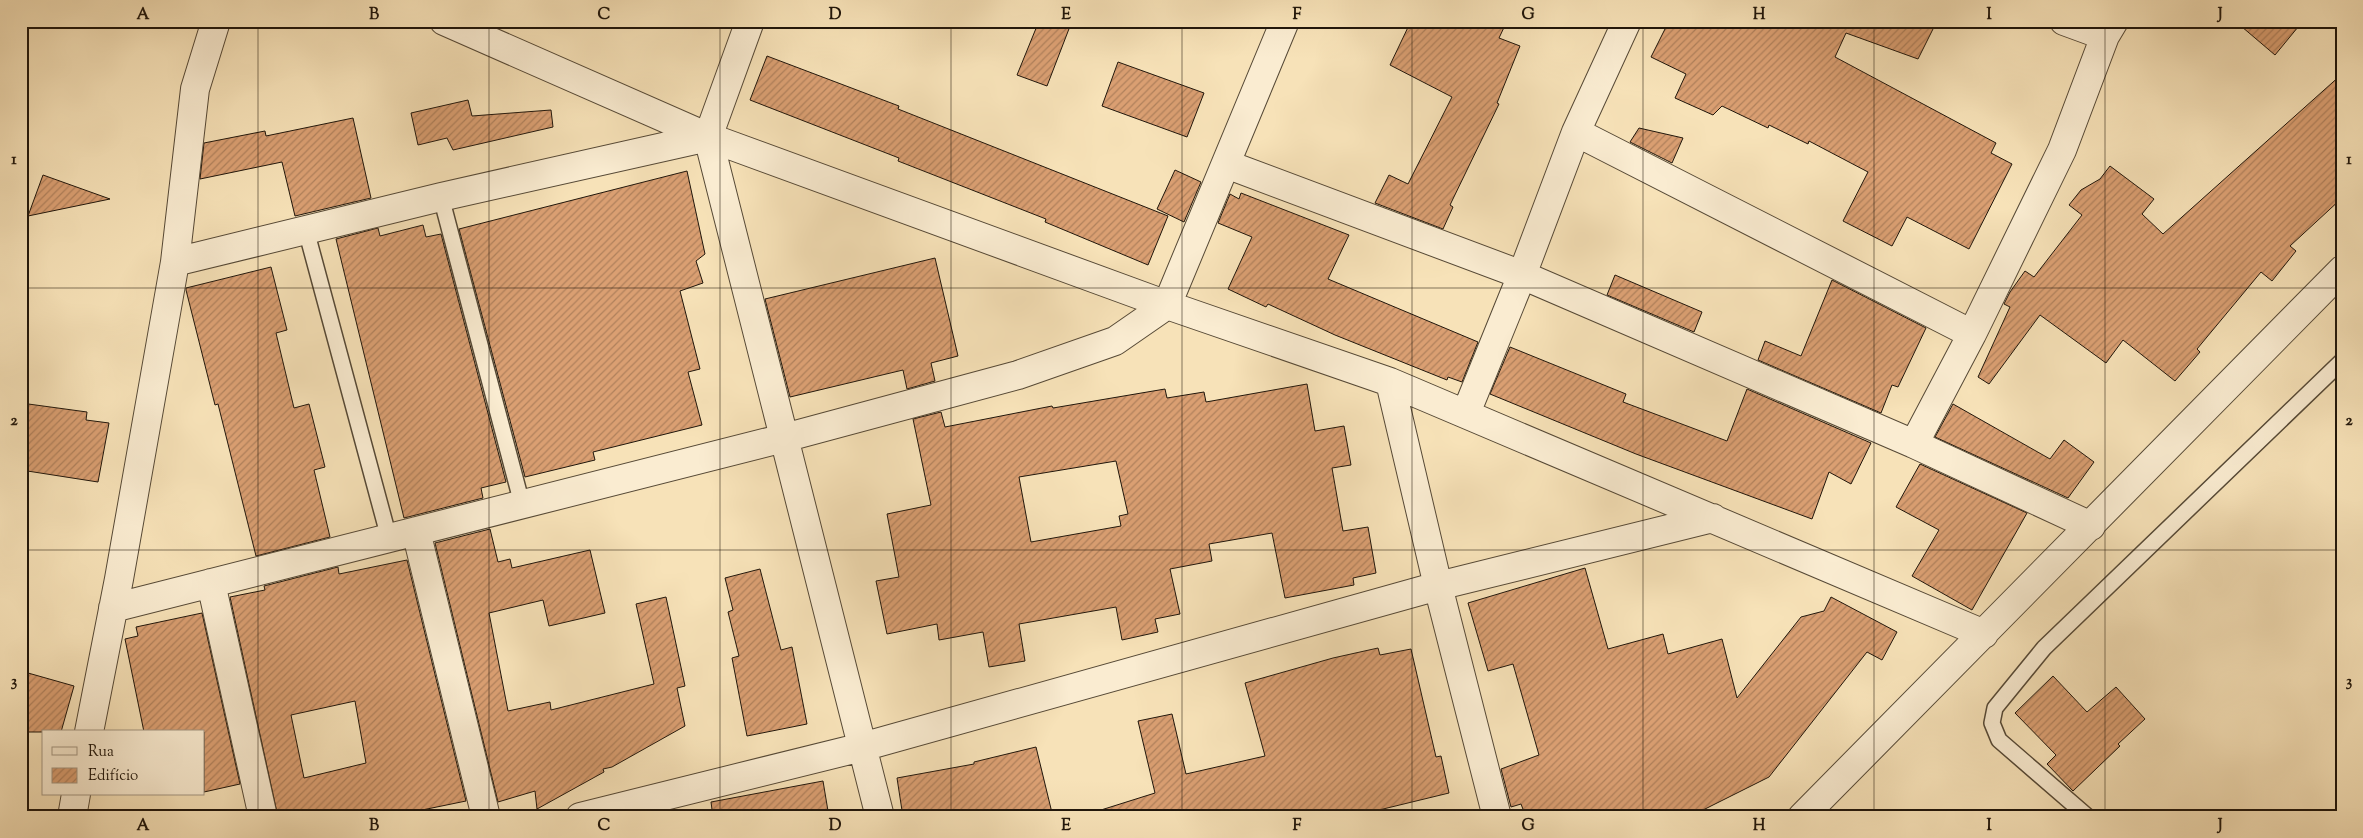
<svg xmlns="http://www.w3.org/2000/svg" width="2363" height="838" font-family="'Sorts Mill Goudy',serif">
<style>
.building{fill:url(#building-hatch);stroke:#20160b;fill-rule:evenodd}
.lines{fill:none;stroke-linecap:round;stroke-linejoin:round}
.lane-casing{stroke:#564936;stroke-width:18}
.street-casing{stroke:#564936;stroke-width:30}
.lane{stroke:#faecd1;stroke-width:15}
.street{stroke:#faecd1;stroke-width:28}
.grid{fill:none;stroke:#20160b;stroke-width:1;stroke-opacity:0.55}
.neatline{fill:none;stroke:#20160b;stroke-width:2}
.grid-label{font-size:16px;text-anchor:middle;font-weight:bold;fill:#20160b}
</style>
<defs>
<pattern id="building-hatch" width="6" height="6" patternUnits="userSpaceOnUse" patternTransform="scale(1.25)"><rect width="6" height="6" fill="#da9f72"/><path d="M-1 1l2-2M0 6l6-6M5 7l2-2" fill="none" stroke="#b0815c"/></pattern>
</defs>
<rect width="100%" height="100%" fill="#f7e2b8"/>
<filter id="stains"><feTurbulence type="fractalNoise" baseFrequency=".004" numOctaves="4"/><feColorMatrix values="0 0 0 0 .2 0 0 0 0 .09 0 0 0 0 .02 0 0 0 .5 -.17"/></filter>
<radialGradient id="worn" r=".72"><stop offset=".6" stop-color="#630" stop-opacity="0"/><stop offset="1" stop-color="#630" stop-opacity=".3"/></radialGradient>
<path class="building" d="M 1039,21 L 1072,21 L 1047,86 L 1017,75 Z
M 1411,21 L 1507,21 L 1499,38 L 1520,46 L 1497,103 L 1499,104 L 1450,205 L 1453,207 L 1443,229 L 1375,203 L 1389,175 L 1408,184 L 1452,97 L 1390,65 Z
M 1669,21 L 1937,21 L 1918,59 L 1846,33 L 1835,57 L 1996,143 L 1991,153 L 2012,164 L 1969,249 L 1907,217 L 1892,246 L 1843,221 L 1868,172 L 1809,141 L 1808,144 L 1769,125 L 1768,128 L 1722,106 L 1713,115 L 1675,98 L 1686,74 L 1651,57 Z
M 2235,21 L 2303,21 L 2275,55 Z
M 767,56 L 899,106 L 898,109 L 1168,216 L 1148,265 L 1045,222 L 1046,219 L 898,161 L 899,158 L 750,100 Z
M 1118,62 L 1204,93 L 1187,137 L 1102,106 Z
M 2342,74 L 2342,198 L 2290,246 L 2296,251 L 2272,281 L 2261,272 L 2197,349 L 2200,352 L 2175,381 L 2123,340 L 2106,363 L 2040,315 L 1989,384 L 1978,377 L 2010,307 L 2004,304 L 2010,292 L 2025,271 L 2034,277 L 2082,215 L 2069,205 L 2081,190 L 2100,179 L 2110,166 L 2154,199 L 2142,214 L 2163,234 Z
M 468,100 L 472,116 L 551,110 L 553,127 L 453,150 L 447,138 L 418,145 L 411,113 Z
M 353,118 L 371,198 L 295,216 L 282,162 L 200,179 L 204,143 L 265,131 L 266,136 Z
M 1639,128 L 1683,138 L 1672,163 L 1630,142 Z
M 1175,170 L 1201,182 L 1184,222 L 1157,209 Z
M 687,171 L 705,254 L 696,261 L 703,283 L 680,291 L 700,369 L 688,372 L 702,425 L 593,452 L 595,460 L 525,477 L 459,229 Z
M 43,175 L 110,199 L 28,216 Z
M 1241,193 L 1349,235 L 1328,279 L 1478,342 L 1462,382 L 1448,377 L 1447,380 L 1335,335 L 1268,304 L 1266,307 L 1228,289 L 1252,237 L 1218,223 L 1230,194 L 1239,199 Z
M 423,225 L 426,237 L 441,234 L 506,482 L 481,488 L 483,498 L 404,518 L 336,239 L 378,228 L 380,236 Z
M 935,258 L 958,356 L 931,363 L 935,381 L 907,389 L 903,370 L 790,397 L 765,299 Z
M 271,267 L 287,330 L 276,333 L 294,408 L 309,404 L 325,467 L 314,470 L 330,537 L 256,556 L 218,404 L 215,405 L 186,290 L 186,288 Z
M 1615,275 L 1702,312 L 1694,332 L 1607,295 Z
M 1832,280 L 1926,328 L 1898,387 L 1892,385 L 1881,413 L 1758,360 L 1765,341 L 1801,356 Z
M 1510,347 L 1626,394 L 1623,402 L 1727,441 L 1747,389 L 1871,443 L 1851,484 L 1829,472 L 1812,519 L 1636,454 L 1490,394 Z
M 1307,384 L 1315,431 L 1344,426 L 1351,465 L 1332,468 L 1343,531 L 1368,527 L 1376,573 L 1353,578 L 1354,585 L 1285,598 L 1272,533 L 1209,544 L 1212,561 L 1170,569 L 1180,614 L 1155,619 L 1158,632 L 1122,640 L 1116,607 L 1019,624 L 1025,661 L 989,667 L 983,632 L 939,640 L 937,624 L 887,634 L 876,581 L 899,577 L 887,514 L 931,505 L 913,419 L 941,412 L 945,427 L 1052,406 L 1053,408 L 1165,389 L 1167,398 L 1204,392 L 1206,402 ZM 1116,461 L 1128,514 L 1119,516 L 1121,526 L 1031,542 L 1019,477 Z
M 21,403 L 87,412 L 86,420 L 109,423 L 98,482 L 21,470 Z
M 1953,404 L 2050,459 L 2064,440 L 2094,462 L 2068,498 L 1935,437 Z
M 1920,464 L 2027,513 L 1972,610 L 1912,576 L 1939,530 L 1896,507 Z
M 490,529 L 498,562 L 510,559 L 512,568 L 590,550 L 605,613 L 549,626 L 543,600 L 489,613 L 508,711 L 550,702 L 551,710 L 654,684 L 636,604 L 666,597 L 685,686 L 677,688 L 685,726 L 612,767 L 603,769 L 604,772 L 537,809 L 535,791 L 498,802 L 435,543 Z
M 407,560 L 466,801 L 388,817 L 278,817 L 230,597 L 265,590 L 264,586 L 338,567 L 339,574 ZM 355,701 L 366,763 L 304,778 L 291,715 Z
M 1585,568 L 1608,649 L 1663,634 L 1668,654 L 1722,639 L 1737,698 L 1801,617 L 1824,611 L 1831,597 L 1897,632 L 1882,660 L 1867,652 L 1769,777 L 1689,817 L 1526,817 L 1521,804 L 1511,807 L 1501,769 L 1539,755 L 1513,664 L 1488,671 L 1468,603 Z
M 760,569 L 781,650 L 792,647 L 807,724 L 747,736 L 732,658 L 739,656 L 728,612 L 733,610 L 725,578 Z
M 202,613 L 240,784 L 204,792 L 204,732 L 144,732 L 125,639 L 138,636 L 136,627 Z
M 1378,648 L 1380,655 L 1411,649 L 1436,757 L 1441,756 L 1449,793 L 1379,810 L 1381,817 L 1102,817 L 1101,810 L 1155,793 L 1138,721 L 1172,714 L 1186,774 L 1265,756 L 1245,683 L 1333,658 Z
M 21,671 L 74,686 L 61,732 L 21,732 Z
M 2053,676 L 2087,712 L 2116,687 L 2145,719 L 2118,744 L 2120,746 L 2073,791 L 2047,764 L 2056,755 L 2015,713 Z
M 1036,747 L 1053,817 L 903,817 L 897,778 L 974,764 L 974,762 Z
M 823,781 L 829,817 L 713,817 L 711,802 Z"/>
<g class="lines">
<defs>
<path id="lane" d="M 441,197 L 522,504
M 306,230 L 389,538
M 2088,817 L 1999,740 L 1992,723 L 1995,708 L 2044,648 L 2342,361"/>
<path id="street" d="M 444,21 L 708,137 L 1167,305 L 1390,382 L 1984,634
M 750,21 L 708,137 L 880,817
M 2064,21 L 2105,36
M 1576,132 L 1972,334
M 1226,164 L 1522,275 L 1914,444 L 2091,526
M 175,262 L 441,197 L 708,137
M 1390,382 L 1438,586 L 1497,817
M 1466,413 L 1522,275 L 1576,132 L 1627,21
M 1914,444 L 1972,334 L 2062,150 L 2105,36 L 2114,21
M 416,531 L 486,817
M 211,583 L 263,817
M 113,608 L 784,438 L 1018,375 L 1115,341 L 1167,305 L 1285,21
M 89,732 L 119,579 L 175,262 L 195,89 L 216,21
M 72,817 L 76,794
M 580,817 L 862,747 L 1438,586 L 1713,518
M 1802,817 L 2342,270"/>
</defs>
<use href="#lane" class="lane-casing"/>
<use href="#street" class="street-casing"/>
<use href="#lane" class="lane"/>
<use href="#street" class="street"/>
</g>
<path class="grid" d="M 258,21 L 258,817M 489,21 L 489,817M 720,21 L 720,817M 951,21 L 951,817M 1182,21 L 1182,817M 1412,21 L 1412,817M 1643,21 L 1643,817M 1874,21 L 1874,817M 2105,21 L 2105,817M 21,288 L 2342,288M 21,550 L 2342,550"/>
<rect width="2363" height="838" fill="none" stroke="#f7e2b8" stroke-width="55"/>
<rect x="42" y="730" width="162" height="65" fill="#faecd1" stroke="#a39682"/>
<rect x="52" y="747" width="25" height="8" fill="#faecd1" stroke="#a39682"/>
<text x="88" y="756" font-size="15" fill="#20160b">Rua</text>
<rect x="52" y="768" width="25" height="15" fill="url(#building-hatch)" stroke="#a39682"/>
<text x="88" y="780" font-size="15" fill="#20160b">Edifício</text>
<rect x="28" y="28" width="2308" height="782" class="neatline"/>
<g class="grid-label">
<text x="143" y="19">A</text>
<text x="374" y="19">B</text>
<text x="604" y="19">C</text>
<text x="835" y="19">D</text>
<text x="1066" y="19">E</text>
<text x="1297" y="19">F</text>
<text x="1528" y="19">G</text>
<text x="1759" y="19">H</text>
<text x="1989" y="19">I</text>
<text x="2220" y="19">J</text>
<text x="14" y="164">1</text>
<text x="2349" y="164">1</text>
<text x="14" y="425">2</text>
<text x="2349" y="425">2</text>
<text x="14" y="686">3</text>
<text x="2349" y="686">3</text>
<text x="143" y="830">A</text>
<text x="374" y="830">B</text>
<text x="604" y="830">C</text>
<text x="835" y="830">D</text>
<text x="1066" y="830">E</text>
<text x="1297" y="830">F</text>
<text x="1528" y="830">G</text>
<text x="1759" y="830">H</text>
<text x="1989" y="830">I</text>
<text x="2220" y="830">J</text>
</g>
<rect width="100%" height="100%" filter="url(#stains)"/>
<rect width="100%" height="100%" fill="url(#worn)"/>
</svg>
